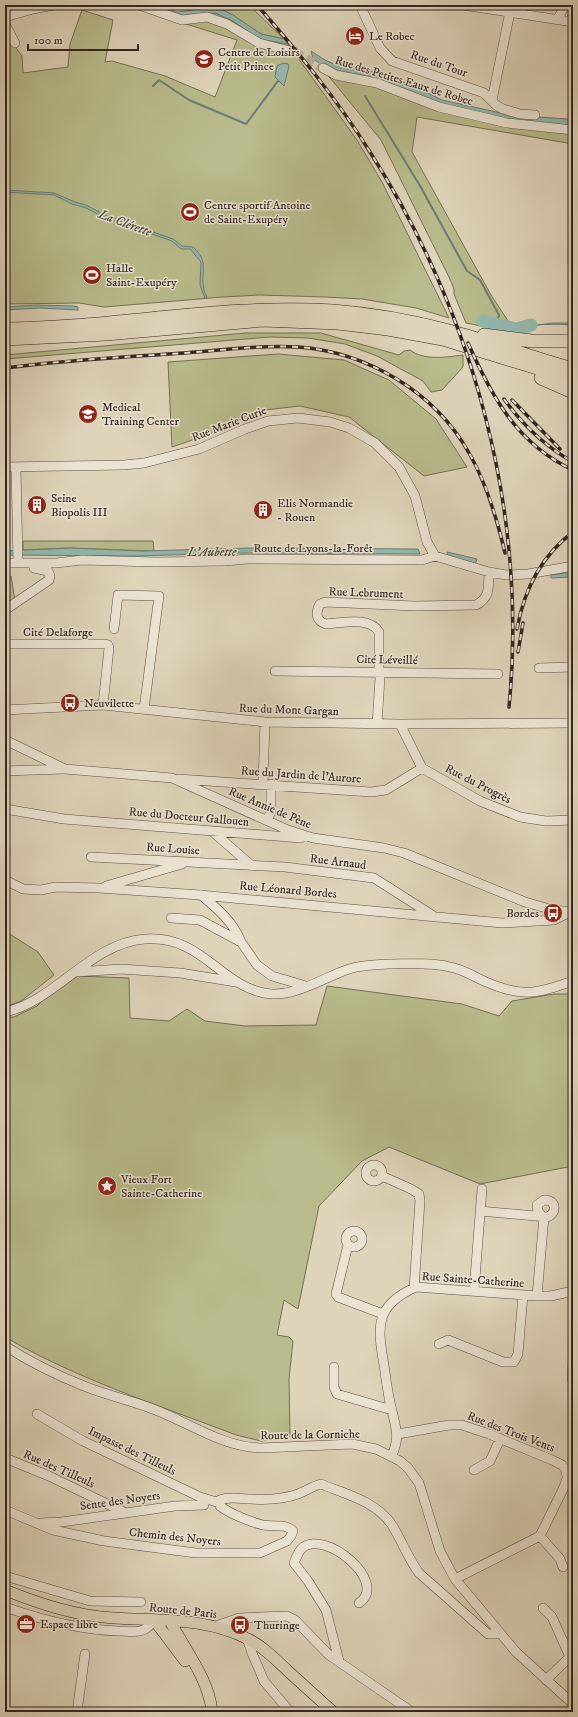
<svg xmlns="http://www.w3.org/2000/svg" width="578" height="1717" font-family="'IM FELL DW Pica',serif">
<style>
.green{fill:#b8bb8b;stroke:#747056}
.water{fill:#93b8ad;stroke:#6c7d75}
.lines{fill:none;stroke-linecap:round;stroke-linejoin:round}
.stream{stroke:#6c7d75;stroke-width:2}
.river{stroke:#93b8ad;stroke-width:13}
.minor-tunnel{stroke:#bbb19b;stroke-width:9;stroke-dasharray:9 4.5;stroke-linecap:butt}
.minor-casing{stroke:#5c5146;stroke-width:10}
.major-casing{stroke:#312520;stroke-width:12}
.highway-casing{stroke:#312520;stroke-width:14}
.minor{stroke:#eae3d2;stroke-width:9}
.major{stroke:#ded4ba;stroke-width:11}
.highway{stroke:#ded4ba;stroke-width:13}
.rail-casing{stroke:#312520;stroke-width:3.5}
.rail{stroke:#eae3d2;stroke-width:2;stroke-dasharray:6;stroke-linecap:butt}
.labels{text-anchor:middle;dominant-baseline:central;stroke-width:3;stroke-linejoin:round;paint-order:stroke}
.poi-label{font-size:12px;fill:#312520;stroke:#eae3d2;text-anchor:start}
.street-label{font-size:12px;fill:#312520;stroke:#eae3d2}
.water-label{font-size:13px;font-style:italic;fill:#4a4a43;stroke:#eae3d2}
</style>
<rect width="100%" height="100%" fill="#ded4ba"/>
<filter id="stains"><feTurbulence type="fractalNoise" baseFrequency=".005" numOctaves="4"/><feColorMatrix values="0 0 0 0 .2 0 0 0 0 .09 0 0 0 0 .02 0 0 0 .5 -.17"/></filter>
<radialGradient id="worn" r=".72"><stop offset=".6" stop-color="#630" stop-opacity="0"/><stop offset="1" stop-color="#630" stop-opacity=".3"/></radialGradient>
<path class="green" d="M 196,5 L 249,5 L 284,39 L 261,34 L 233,15 L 216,7 L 188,11 Z
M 82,10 L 113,20 L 105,62 L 112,61 L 165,76 L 215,97 L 237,40 L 183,23 C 193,19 202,13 212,13 C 226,13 241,29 253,35 C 263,41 276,42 288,44 L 357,140 L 382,182 L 449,318 L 416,308 L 362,299 L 325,297 L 260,295 L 223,297 L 104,307 L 79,303 L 5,304 L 5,33 L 22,56 L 23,73 L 68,67 L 70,44 Z
M 334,71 L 394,85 L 410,90 L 441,105 L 573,126 L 573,144 L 417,117 L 412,152 L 491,295 L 516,333 L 466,323 L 454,294 L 454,289 L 449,277 L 381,140 L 326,73 Z
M 246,333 L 321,333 L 399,355 L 404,351 L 410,350 C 424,361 447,357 463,355 L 463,367 L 442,390 L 431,392 L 423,381 L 399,368 L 377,356 L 345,344 L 308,338 L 270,337 L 5,359 L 5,355 Z
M 278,354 L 344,360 L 389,380 L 436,419 L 467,467 L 424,476 L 349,417 L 300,406 L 256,411 L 218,431 L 172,447 L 168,362 Z
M 23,541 L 153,541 L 154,551 L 67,548 L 23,550 Z
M 11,576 L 15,601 L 5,608 L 5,579 Z
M 5,931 L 38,952 L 54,975 L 21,1001 L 5,1007 Z
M 78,976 L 129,978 L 130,1018 L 169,1021 L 187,1009 L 205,1021 L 245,1026 L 316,1025 L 327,986 L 462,1004 L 499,1016 L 512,1001 L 554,994 L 573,994 L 573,1166 L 480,1184 L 389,1147 L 362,1161 L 319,1206 L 298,1309 L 284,1300 L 277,1335 L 289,1337 L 293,1341 L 289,1379 L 290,1436 L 261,1441 L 236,1435 C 158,1405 77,1379 5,1337 L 5,1017 L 14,1017 L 37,1006 L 51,992 Z"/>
<path class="water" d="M 146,5 L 160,5 L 177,12 L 216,7 L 233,15 L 261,34 L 284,39 L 288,44 L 259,39 L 233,21 L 215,13 L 180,16 Z
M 311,51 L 325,60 L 334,64 L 352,66 L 384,75 L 411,85 L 442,100 L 510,115 L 568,119 L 568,122 L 573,123 L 573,126 L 541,124 L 480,115 L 427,99 L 394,85 L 364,76 L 329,69 L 313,59 Z
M 283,63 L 288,64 L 289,66 L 284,86 L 275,77 L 277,66 Z
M 5,190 L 54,193 L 75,202 L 86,205 L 109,217 L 130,221 L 139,227 L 173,239 L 182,246 L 193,247 C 213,264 196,277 207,297 L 205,298 L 200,285 L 201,262 L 190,249 L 181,249 L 172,241 L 138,229 L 129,223 L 110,220 L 86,208 L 72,204 L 54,195 L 5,192 Z
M 36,305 L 74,306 L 78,307 L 78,310 L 40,308 L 5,310 L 5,307 Z
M 553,323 L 573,323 L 573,325 C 560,324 527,323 517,330 L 515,328 Z
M 71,548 L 142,551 L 250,548 L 418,549 L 420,554 L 233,553 L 138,556 L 5,555 L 5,551 Z
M 447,552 L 477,559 L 475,565 L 448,556 Z
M 573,572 L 573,577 L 551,578 L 551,575 Z"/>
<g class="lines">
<path class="stream" d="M 153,86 L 159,80 L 189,100 L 246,124 L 278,81
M 365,96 L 419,184 L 467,271 L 480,280 L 499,315 L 496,325"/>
<path class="river" d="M 483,321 L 516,329 L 531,325"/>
<path class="minor-tunnel" d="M 294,52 L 323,68"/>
<defs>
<path id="minor" d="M 139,5 L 182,20 L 207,17 L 227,24 L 259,43 L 294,52
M 360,5 L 380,48 L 392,61 L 484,93 L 496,105 L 503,109 L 520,114 L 535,115
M 463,5 L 573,22
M 5,17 L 33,9 L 54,5
M 558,19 L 565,5
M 5,24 L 15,43
M 323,68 L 336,75 L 377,83 L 439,107 L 507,123 L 573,130
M 492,100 L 510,12
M 5,467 L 124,465 L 144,463 L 199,449 L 245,429 L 268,421 L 298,418 L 330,422 L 349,428 L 375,443 L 399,467 L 415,496 L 427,542 L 435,556
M 16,467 L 18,563
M 5,563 L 56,563 L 82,560 L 156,562 L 225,561 L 247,559 L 422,560 L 435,556 L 489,572 L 506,575 L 528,574 L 573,566
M 5,610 L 49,580 L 50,576 L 48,571 L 34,568
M 114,629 L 118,595 L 159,596 L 144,709
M 5,644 L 105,644 L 108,645 L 109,648 L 103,705
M 539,668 L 573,667
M 275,671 L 498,674
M 5,710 L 103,705 L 265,722 L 400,724 L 573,723
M 377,724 L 380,678 L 379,672 L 379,632 C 370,616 342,623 326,624 C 316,621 315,613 320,604 L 326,602 L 414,606 L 476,605 C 491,597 488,587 489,572
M 400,724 L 422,768 L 480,801 L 520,817 L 546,821 L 573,820
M 5,740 L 65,769 L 172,778 L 288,830 L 313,838 L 384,848 L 404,853 L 525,902 L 553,910 L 573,912
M 5,771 L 64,769
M 178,779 L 371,792 L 386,790 L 422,768
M 263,784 L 265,722
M 5,809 L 64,819 L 301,838
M 267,820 L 271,812 L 271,784
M 212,831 L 252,866
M 91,857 L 285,867 L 374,878 L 432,915
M 5,880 L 23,889 L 41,890 L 56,887 L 99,888 L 200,895 L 502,923 L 554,920 L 570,912
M 106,886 L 182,864
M 201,895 C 217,908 234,923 241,942
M 171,918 L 200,920 L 241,942 L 257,965 L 272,976 L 306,986
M 76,972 L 121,969 L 180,973 L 236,982
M 5,1012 C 56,1001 90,943 145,939 C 201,935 219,984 264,993 C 293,999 322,978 349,969 C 361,965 375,965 388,964 C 408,964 431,962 450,967 C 462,969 473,976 484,981 C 522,998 535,994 573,981
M366 1173a8 8 0 1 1 16 0a8 8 0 1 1-16 0Z
M 382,1176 L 411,1189 L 419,1194 L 420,1201 L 414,1288
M 480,1211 L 547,1217 C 558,1213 556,1199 544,1200 L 537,1205 L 538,1211 L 542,1216
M346 1239a8 8 0 1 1 16 0a8 8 0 1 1-16 0Z
M 348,1245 L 336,1294 L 338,1297 L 383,1314
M 474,1291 L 482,1189
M 537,1296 L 544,1217
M 439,1344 L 448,1340 L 503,1362 L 514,1362 L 518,1354 L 523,1295
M 5,1346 C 30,1362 56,1375 84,1386 C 106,1395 130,1400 153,1409 C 188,1422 222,1447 261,1448 L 352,1444 L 376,1449 L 400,1461 L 408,1468 L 419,1483 L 440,1551 L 455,1579 L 516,1652 L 573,1704
M 573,1361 L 572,1377 L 573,1383
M 334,1367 L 334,1387 L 337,1394 L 392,1410
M 37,1414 L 83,1441 L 200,1497 L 220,1503
M 398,1434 L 449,1425 L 462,1425 L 489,1434 L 552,1460 L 562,1465 L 566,1470 L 567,1478 L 564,1487 L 540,1536 L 455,1579
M 392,1455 C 400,1438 396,1428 392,1411 C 388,1396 386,1380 384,1365 C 377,1326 375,1305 416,1287 L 537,1296 L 551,1296 L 573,1291
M 5,1458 L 49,1476 L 124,1512
M 474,1470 L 490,1461 L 500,1439
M 5,1510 L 53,1530 L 104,1541 L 196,1553 L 260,1553 L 287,1541 L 291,1536 L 293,1531 C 286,1523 273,1527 263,1525 C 251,1522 230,1514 220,1506 L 220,1500 C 230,1496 241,1499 251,1499 C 266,1500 284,1499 298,1494 C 306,1491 313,1486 321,1484 C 345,1494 376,1501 392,1525 C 402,1541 408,1558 419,1573 L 488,1634 L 499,1634
M 40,1523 L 62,1522 L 175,1506 L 204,1505
M 540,1536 L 560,1559 L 563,1567
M 5,1576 L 90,1601 L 141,1602
M 5,1607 C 42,1620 79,1630 119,1631 C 125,1631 134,1632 140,1631 C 147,1630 150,1625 154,1620
M 543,1608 L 552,1617 L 570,1657
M 216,1626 L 239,1618 L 287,1616 L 295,1620 L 329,1655 L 412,1712
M 247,1638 L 252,1653 L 264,1681 L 290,1712
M 339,1661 L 326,1610 L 308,1581 L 294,1563 C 296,1558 298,1553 301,1549 C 323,1527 390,1582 359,1603
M 546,1680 L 573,1654
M 77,1712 L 85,1654"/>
<path id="major" d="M 5,1590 C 40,1604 76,1616 114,1618 C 159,1621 206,1617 248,1639 C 263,1646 276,1660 288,1671 C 303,1685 318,1698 333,1712
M 154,1620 L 185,1661
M 170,1621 C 185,1650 209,1679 212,1712"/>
<path id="highway" d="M 5,329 C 115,328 223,304 333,311 C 372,314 411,321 449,331 C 491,342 531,358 573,369
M 484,335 L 532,341 L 573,341
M 5,339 L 106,334 L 263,320 L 338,323 L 388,329 L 443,339 L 573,379
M 541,378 L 573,392"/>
</defs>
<use href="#minor" class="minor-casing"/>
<use href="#major" class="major-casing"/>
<use href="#highway" class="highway-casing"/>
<use href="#minor" class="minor"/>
<use href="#major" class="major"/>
<use href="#highway" class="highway"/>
<defs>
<path id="rail" d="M 257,5 C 298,52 337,99 370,152 C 474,315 528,513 509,707
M 468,343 C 492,397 517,444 573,470
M 5,368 C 65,360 125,357 185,353 C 223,350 261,345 298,347 C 367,352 435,392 469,453 C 487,484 497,519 505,553
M 504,399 C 522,424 546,447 573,462
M 512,400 L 560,449
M 517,629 C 524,590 541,556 573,532
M 518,652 L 523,623"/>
</defs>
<use href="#rail" class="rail-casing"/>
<use href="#rail" class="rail"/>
</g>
<defs>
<symbol id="hotel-disc" viewBox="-11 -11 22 22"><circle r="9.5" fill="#8f2418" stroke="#eae3d2"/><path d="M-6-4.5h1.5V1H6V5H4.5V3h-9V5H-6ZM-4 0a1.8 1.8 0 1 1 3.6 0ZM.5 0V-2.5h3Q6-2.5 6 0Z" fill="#fff"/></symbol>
<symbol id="school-disc" viewBox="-11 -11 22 22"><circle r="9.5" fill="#8f2418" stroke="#eae3d2"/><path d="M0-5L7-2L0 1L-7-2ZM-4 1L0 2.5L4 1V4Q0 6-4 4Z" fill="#fff"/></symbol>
<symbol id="stadium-disc" viewBox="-11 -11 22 22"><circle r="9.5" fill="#8f2418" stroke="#eae3d2"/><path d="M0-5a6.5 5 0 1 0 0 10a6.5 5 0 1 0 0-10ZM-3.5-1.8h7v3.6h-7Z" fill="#fff"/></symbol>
<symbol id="university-disc" viewBox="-11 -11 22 22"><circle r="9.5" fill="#8f2418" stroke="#eae3d2"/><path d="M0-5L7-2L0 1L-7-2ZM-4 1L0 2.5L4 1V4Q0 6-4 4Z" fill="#fff"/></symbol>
<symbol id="building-disc" viewBox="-11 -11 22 22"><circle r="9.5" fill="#8f2418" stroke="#eae3d2"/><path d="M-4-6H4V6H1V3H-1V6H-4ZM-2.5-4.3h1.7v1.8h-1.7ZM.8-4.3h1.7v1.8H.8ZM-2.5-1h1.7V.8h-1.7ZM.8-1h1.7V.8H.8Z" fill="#fff"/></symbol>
<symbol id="bus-disc" viewBox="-11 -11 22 22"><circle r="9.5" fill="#8f2418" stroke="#eae3d2"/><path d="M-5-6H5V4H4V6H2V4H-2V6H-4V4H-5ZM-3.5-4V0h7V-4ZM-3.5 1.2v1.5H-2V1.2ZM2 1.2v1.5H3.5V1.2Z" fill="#fff"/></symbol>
<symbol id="sight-disc" viewBox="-11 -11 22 22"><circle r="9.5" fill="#8f2418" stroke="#eae3d2"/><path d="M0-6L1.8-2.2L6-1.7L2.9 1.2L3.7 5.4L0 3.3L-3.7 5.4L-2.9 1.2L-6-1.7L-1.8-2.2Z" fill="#fff"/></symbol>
<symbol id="office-disc" viewBox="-11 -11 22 22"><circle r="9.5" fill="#8f2418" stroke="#eae3d2"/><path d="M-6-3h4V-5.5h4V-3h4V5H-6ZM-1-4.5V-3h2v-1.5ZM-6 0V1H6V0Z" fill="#fff"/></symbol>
</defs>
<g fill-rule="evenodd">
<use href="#hotel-disc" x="344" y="25" width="22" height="22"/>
<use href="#school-disc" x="193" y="48" width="22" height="22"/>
<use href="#stadium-disc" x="179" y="201" width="22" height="22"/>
<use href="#stadium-disc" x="81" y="264" width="22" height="22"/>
<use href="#university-disc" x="77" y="403" width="22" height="22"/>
<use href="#building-disc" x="26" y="494" width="22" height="22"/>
<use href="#building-disc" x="252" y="499" width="22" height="22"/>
<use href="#bus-disc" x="59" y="692" width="22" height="22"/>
<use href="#bus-disc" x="542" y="902" width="22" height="22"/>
<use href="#sight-disc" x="96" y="1175" width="22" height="22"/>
<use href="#office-disc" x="15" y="1613" width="22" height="22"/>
<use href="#bus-disc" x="229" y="1614" width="22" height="22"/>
</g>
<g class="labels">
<g class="poi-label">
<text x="369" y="36">Le Robec</text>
<text x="218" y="52">Centre de Loisirs<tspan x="218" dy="14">Petit Prince</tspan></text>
<text x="204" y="205">Centre sportif Antoine<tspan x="204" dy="14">de Saint-Exupéry</tspan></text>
<text x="106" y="268">Halle<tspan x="106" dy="14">Saint-Exupéry</tspan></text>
<text x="102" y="407">Medical<tspan x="102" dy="14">Training Center</tspan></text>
<text x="51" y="498">Seine<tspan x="51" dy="14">Biopolis III</tspan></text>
<text x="277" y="503">Elis Normandie<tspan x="277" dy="14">- Rouen</tspan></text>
<text x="84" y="703">Neuvilette</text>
<text x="539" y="913" text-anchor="end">Bordes</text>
<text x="121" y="1179">Vieux Fort<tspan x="121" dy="14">Sainte-Catherine</tspan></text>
<text x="40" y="1624">Espace libre</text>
<text x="254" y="1625">Thuringe</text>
</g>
<g class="street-label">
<text transform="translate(439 64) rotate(19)">Rue du Tour</text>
<text transform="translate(404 81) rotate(17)">Rue des Petites Eaux de Robec</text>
<text transform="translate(229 424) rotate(-21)">Rue Marie Curie</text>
<text x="313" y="548">Route de Lyons-la-Forêt</text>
<text transform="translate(366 593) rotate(2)">Rue Lebrument</text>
<text x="58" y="632">Cité Delaforge</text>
<text transform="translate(387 660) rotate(1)">Cité Léveillé</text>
<text transform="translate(289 710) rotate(2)">Rue du Mont Gargan</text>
<text transform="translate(301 775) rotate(4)">Rue du Jardin de l'Aurore</text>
<text transform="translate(478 784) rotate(27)">Rue du Progrès</text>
<text transform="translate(270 808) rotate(23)">Rue Annie de Pène</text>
<text transform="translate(189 817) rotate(5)">Rue du Docteur Gallouen</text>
<text transform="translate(173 849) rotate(4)">Rue Louise</text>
<text transform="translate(338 862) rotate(7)">Rue Arnaud</text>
<text transform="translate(288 890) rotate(5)">Rue Léonard Bordes</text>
<text transform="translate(473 1280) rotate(4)">Rue Sainte-Catherine</text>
<text transform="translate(511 1432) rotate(21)">Rue des Trois Vents</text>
<text transform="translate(310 1435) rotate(-1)">Route de la Corniche</text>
<text transform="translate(132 1451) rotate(26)">Impasse des Tilleuls</text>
<text transform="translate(59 1469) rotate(24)">Rue des Tilleuls</text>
<text transform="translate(120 1501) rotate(-8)">Sente des Noyers</text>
<text transform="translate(175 1537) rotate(6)">Chemin des Noyers</text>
<text transform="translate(183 1611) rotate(6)">Route de Paris</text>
</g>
<g class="water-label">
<text transform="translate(125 223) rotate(20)">La Clérette</text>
<text x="212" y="552">L'Aubette</text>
</g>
</g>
<rect width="578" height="1717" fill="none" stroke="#ded4ba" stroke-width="20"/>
<rect x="6" y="6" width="566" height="1705" fill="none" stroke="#312520" stroke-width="2"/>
<rect x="10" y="10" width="558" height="1697" fill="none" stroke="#312520"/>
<path d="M28 44v6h110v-6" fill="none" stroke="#312520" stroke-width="2"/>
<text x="34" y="44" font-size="12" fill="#312520" stroke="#eae3d2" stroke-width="3" paint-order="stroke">100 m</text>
<rect width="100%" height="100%" filter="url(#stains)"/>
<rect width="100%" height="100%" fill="url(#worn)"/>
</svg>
